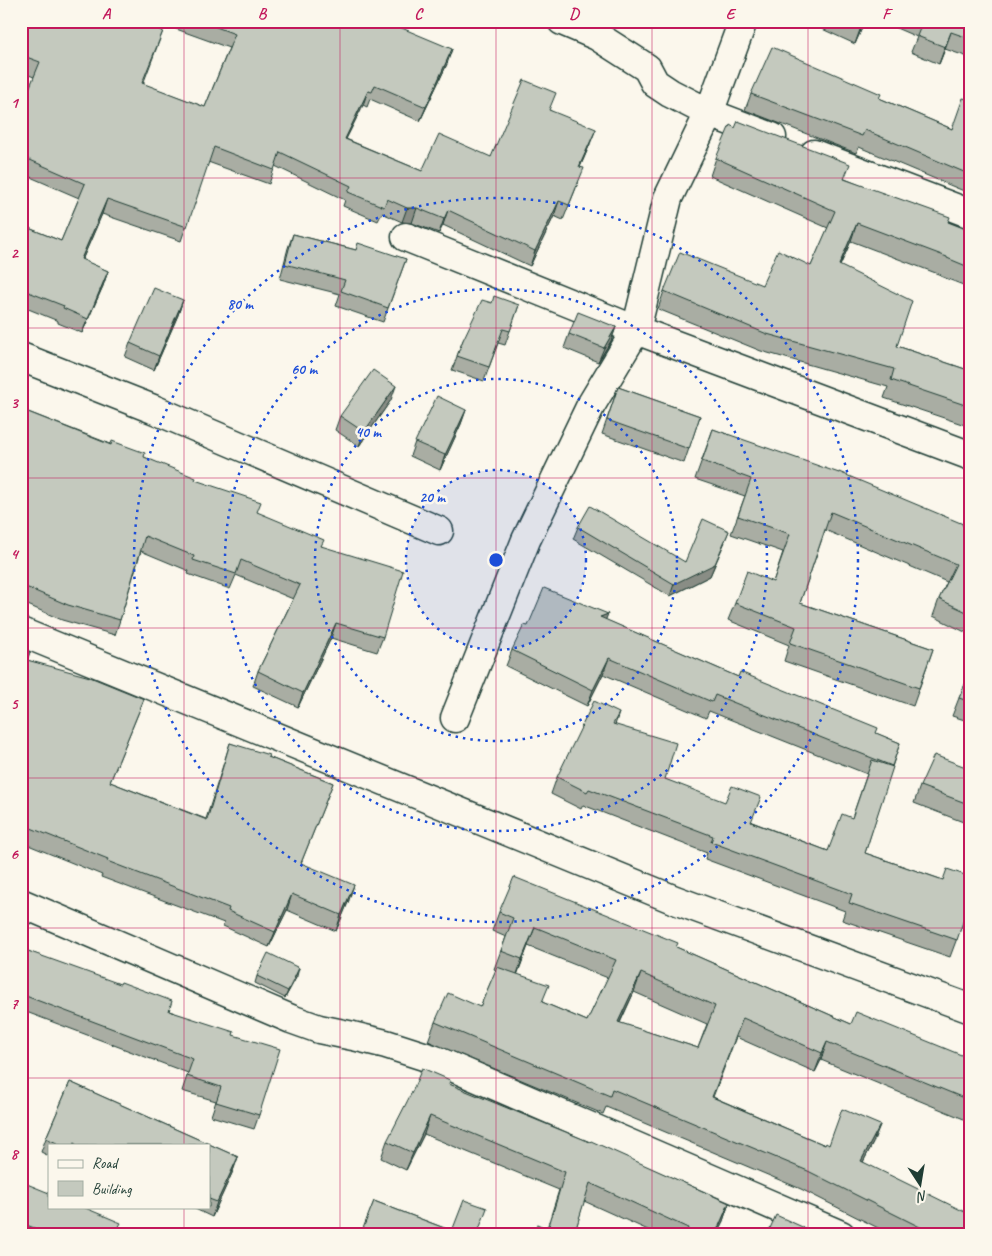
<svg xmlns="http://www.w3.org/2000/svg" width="992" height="1256" font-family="Caveat,sans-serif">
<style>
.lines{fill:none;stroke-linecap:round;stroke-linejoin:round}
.minor-casing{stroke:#1f3d34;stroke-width:31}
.minor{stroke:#fbf7ec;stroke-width:28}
.wall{fill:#a9ada3;stroke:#1f3d34;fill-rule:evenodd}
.shaded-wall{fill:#898d85;stroke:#1f3d34}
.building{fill:#c4c9be;stroke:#1f3d34;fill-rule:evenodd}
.grid{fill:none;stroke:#c2185b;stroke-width:1;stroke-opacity:0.55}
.ring{fill:none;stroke:#1d4ed8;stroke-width:2.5;stroke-dasharray:2.5 5}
.centre{fill:#1d4ed8;stroke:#fbf7ec;stroke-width:2.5}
.ring-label{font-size:15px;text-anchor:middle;font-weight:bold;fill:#1d4ed8;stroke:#fbf7ec;stroke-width:5;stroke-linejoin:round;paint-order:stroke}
.neatline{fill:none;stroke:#c2185b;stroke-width:2}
.grid-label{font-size:16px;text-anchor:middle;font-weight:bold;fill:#c2185b}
</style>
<rect width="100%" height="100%" fill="#fbf7ec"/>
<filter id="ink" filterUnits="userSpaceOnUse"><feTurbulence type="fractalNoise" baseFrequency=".02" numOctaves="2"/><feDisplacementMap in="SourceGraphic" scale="10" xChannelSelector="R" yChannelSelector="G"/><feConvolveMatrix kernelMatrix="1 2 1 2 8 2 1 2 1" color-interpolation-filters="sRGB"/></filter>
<g filter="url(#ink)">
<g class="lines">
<defs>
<path id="minor" d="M 562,21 L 597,36 L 647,68 L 655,83 L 670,93 L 709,113 L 772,137
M 814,154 L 971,214
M 406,237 L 636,330 L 971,456
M 21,357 L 153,409 L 439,531
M 21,632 L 675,900 L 971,1009
M 455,718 L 526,540 L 591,405 L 636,330 L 668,198 L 709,113 L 743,21
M 21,903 L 291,1019 L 319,1029 L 353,1036 L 386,1044 L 436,1060 L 841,1235"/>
</defs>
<use href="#minor" class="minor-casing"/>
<use href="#minor" class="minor"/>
</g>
<path class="wall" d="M 21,21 L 131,22 L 163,31 L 143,84 L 205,107 L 229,48 L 154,21 L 385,21 L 447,64 L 420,121 L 370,99 L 367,107 L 363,105 L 346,139 L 422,171 L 491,157 L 550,110 L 590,144 L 580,167 L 578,183 L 563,220 L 554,216 L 530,266 L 443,225 L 439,233 L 412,223 L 402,222 L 382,213 L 378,221 L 343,206 L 345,200 L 275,166 L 269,184 L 208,162 L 181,241 L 102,214 L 82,260 L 108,271 L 103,286 L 82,333 L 58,323 L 58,321 L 21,306 L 21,225 L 61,241 L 79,198 L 21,173 L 21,106 L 22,106 L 34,77 L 21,72 Z
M 822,21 L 865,21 L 855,44 L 820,28 Z
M 880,21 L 971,21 L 971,58 L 945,49 L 939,64 L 911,52 L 917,37 Z
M 751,94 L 879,98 L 952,129 L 971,100 L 971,194 L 859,147 L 856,153 L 745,110 Z
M 716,158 L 845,179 L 971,231 L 971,288 L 940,276 L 941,275 L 851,241 L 840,266 L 897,346 L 971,371 L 971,427 L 884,398 L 888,387 L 761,351 L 658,309 L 664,291 L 762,285 L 811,266 L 828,228 L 710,176 Z
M 293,234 L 356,250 L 406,259 L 383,322 L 336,306 L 340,294 L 280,279 L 288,248 Z
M 183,300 L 178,315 L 154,370 L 125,357 L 130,343 Z
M 492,303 L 519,305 L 505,345 L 498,343 L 484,381 L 452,370 L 463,340 Z
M 616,327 L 611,341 L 598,362 L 564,348 L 569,334 Z
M 618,387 L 700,416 L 684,463 L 602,434 Z
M 391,400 L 359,446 L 335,430 L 340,416 Z
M 21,408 L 23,410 L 144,457 L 195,480 L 322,546 L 383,637 L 377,652 L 331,638 L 298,707 L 253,686 L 258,671 L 293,599 L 236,575 L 230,589 L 188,574 L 189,571 L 141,551 L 120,620 L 115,635 L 62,620 L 21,602 Z
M 466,410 L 461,424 L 440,470 L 410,456 L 415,442 Z
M 713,429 L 971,529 L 971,635 L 933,616 L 939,599 L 947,582 L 825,530 L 800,603 L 933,649 L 913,706 L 784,661 L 789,645 L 728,620 L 735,603 L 773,582 L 783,552 L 731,534 L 745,496 L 695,479 Z
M 578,527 L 685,562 L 725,542 L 710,576 L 670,596 L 573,539 Z
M 606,620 L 738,677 L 900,743 L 892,767 L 865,853 L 943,880 L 971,877 L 971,926 L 963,922 L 950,957 L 842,920 L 845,911 L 705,859 L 707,853 L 583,805 L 581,809 L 551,794 L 557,777 L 619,713 L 615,725 L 665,779 L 752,822 L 828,851 L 852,818 L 867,774 L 709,711 L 706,718 L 603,674 L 587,706 L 506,666 L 512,650 L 528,626 Z
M 21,648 L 30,652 L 27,660 L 144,699 L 110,782 L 206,819 L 225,759 L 230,743 L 268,757 L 333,783 L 301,863 L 349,900 L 336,931 L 287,910 L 269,947 L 223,926 L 224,923 L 101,877 L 102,875 L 21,842 Z
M 971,671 L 971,722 L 952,716 L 959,698 Z
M 971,769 L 971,825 L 914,803 L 920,786 Z
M 499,912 L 676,947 L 851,1024 L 971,1059 L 971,1122 L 821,1060 L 815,1072 L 736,1037 L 713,1097 L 825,1145 L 873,1143 L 863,1162 L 971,1235 L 892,1235 L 801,1189 L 606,1107 L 603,1114 L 428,1041 L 435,1022 L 480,1007 L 496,970 L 494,969 L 506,937 L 492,931 ZM 528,946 L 608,978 L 587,1021 L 542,1002 L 517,974 ZM 634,992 L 707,1024 L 698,1048 L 620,1023 Z
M 21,948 L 169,1011 L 233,1035 L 259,1115 L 254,1129 L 211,1116 L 216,1101 L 182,1091 L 188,1073 L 21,1010 Z
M 257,976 L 297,976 L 285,998 L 255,983 Z
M 70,1082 L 238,1157 L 233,1171 L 212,1217 L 191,1207 L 209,1207 L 209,1145 L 49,1145 L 49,1156 L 41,1152 L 46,1138 Z
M 449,1084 L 729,1203 L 723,1221 L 716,1235 L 659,1235 L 584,1201 L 574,1235 L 547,1228 L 559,1190 L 424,1134 L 406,1170 L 381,1158 L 387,1141 Z
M 21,1197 L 119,1229 L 135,1235 L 21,1235 Z
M 374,1201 L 452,1231 L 477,1235 L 361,1235 Z"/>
<path class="shaded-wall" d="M 864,21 L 865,21 L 855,44 L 861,27 Z
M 951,32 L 945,49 L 939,64 L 945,47 Z
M 452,49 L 447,64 L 420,121 L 426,107 Z
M 368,91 L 363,105 L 339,153 L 345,139 Z
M 596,129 L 590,144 L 574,181 L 579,167 Z
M 107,199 L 102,214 L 76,274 L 81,259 Z
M 559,201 L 554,216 L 530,266 L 535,251 Z
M 407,208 L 417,208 L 412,223 L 402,222 Z
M 448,210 L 443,225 L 439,233 L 444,219 Z
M 857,223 L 851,241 L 832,283 L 839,265 Z
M 108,271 L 103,286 L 82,333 L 88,319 Z
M 183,300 L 178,315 L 154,370 L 159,356 Z
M 616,327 L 611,341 L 598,362 L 604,348 Z
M 396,386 L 391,400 L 359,446 L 364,432 Z
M 466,410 L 461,424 L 440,470 L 445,455 Z
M 729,531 L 710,576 L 670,596 L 674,584 Z
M 608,614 L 602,629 L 600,617 Z
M 336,623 L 331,638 L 298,707 L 303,693 Z
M 609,658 L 603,674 L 587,706 L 593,690 Z
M 354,885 L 349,900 L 336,931 L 341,915 Z
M 292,894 L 287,910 L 269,947 L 275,932 Z
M 535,927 L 528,946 L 516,978 L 522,959 Z
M 299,968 L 297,976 L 285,998 L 288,991 Z
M 641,973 L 634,992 L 611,1041 L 618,1022 Z
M 827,1042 L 821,1060 L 815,1072 L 822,1053 Z
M 430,1116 L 424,1134 L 406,1170 L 413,1153 Z
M 880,1125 L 873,1143 L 854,1179 L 861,1161 Z
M 238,1157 L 233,1171 L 212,1217 L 217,1202 Z
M 729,1203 L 723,1221 L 716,1235 L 715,1235 Z"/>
<path class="building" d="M 21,21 L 128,21 L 131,22 L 131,21 L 140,21 L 163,31 L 142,83 L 205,107 L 235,34 L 200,21 L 385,21 L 452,49 L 426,107 L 375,85 L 372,92 L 368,91 L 345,139 L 422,171 L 439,134 L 491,157 L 524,80 L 556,93 L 549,110 L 596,129 L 579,167 L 584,168 L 569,205 L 559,201 L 535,251 L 448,210 L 444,219 L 417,208 L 407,208 L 387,199 L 384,207 L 348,192 L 351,186 L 280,152 L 274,170 L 214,147 L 187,227 L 107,199 L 81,259 L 108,271 L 88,319 L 63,308 L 64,306 L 21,289 L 21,225 L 61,241 L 85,184 L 21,156 L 21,106 L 22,106 L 40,62 L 21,55 Z
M 848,21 L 864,21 L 861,27 Z
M 923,21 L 971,21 L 971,39 L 951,32 L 945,47 L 917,36 Z
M 772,47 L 881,94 L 879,98 L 952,129 L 963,98 L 971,100 L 971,175 L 865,130 L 862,136 L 751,94 Z
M 738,121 L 850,164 L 844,179 L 950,217 L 948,222 L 971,231 L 971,268 L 947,258 L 947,257 L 857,223 L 839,265 L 912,301 L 897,346 L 971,371 L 971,407 L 891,380 L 894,369 L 767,334 L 664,291 L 680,252 L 762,285 L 778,250 L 811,266 L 835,211 L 716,158 L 730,125 L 735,128 Z
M 293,234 L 356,250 L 358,243 L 406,259 L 388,308 L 341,291 L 345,280 L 285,264 Z
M 154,288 L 183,300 L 159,356 L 130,343 Z
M 494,296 L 519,305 L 510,331 L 503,329 L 489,367 L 457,356 L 463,340 L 482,300 L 492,303 Z
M 578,312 L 616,327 L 604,348 L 569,334 Z
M 373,370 L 396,386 L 364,432 L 340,416 Z
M 618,387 L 700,416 L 689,449 L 607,420 Z
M 437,396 L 466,410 L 445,455 L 415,442 Z
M 21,408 L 23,409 L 23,410 L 111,445 L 112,441 L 145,453 L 144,457 L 196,478 L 195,480 L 261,502 L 257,512 L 324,540 L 321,546 L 403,571 L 383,637 L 336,623 L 303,693 L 258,671 L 300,585 L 241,560 L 236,574 L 193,560 L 194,556 L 145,536 L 120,620 L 68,605 L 21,585 Z
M 713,429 L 839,473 L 839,472 L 963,524 L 962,525 L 971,529 L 971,614 L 939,599 L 956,564 L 831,512 L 800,603 L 933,649 L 919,688 L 790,643 L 796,627 L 735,603 L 747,571 L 773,582 L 790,534 L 738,516 L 751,479 L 702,461 Z
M 590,506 L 685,562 L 703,519 L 729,531 L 715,564 L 674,584 L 578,527 Z
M 544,588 L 608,614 L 600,617 L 738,677 L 740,672 L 878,728 L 876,733 L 900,743 L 892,766 L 715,695 L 712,702 L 609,658 L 593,690 L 512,650 L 524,625 L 528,626 Z
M 21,648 L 30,652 L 27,660 L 90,677 L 144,699 L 110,782 L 207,820 L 230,743 L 269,755 L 268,757 L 333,783 L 301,863 L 354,885 L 341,915 L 292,894 L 275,932 L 228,911 L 229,908 L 107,861 L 108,859 L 21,824 Z
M 971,671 L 971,702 L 959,698 Z
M 594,701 L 619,713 L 613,724 L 676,743 L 665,779 L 725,802 L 732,786 L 761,797 L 751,822 L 828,851 L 842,814 L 852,818 L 872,760 L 893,767 L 865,853 L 943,880 L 947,869 L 971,877 L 971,905 L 969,904 L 957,940 L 849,903 L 852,894 L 711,842 L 713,836 L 589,789 L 587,792 L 557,777 Z
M 934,755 L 971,769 L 971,805 L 920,786 Z
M 514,877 L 678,943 L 676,947 L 851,1024 L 856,1012 L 971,1059 L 971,1101 L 827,1042 L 822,1053 L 743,1018 L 712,1097 L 825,1145 L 826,1143 L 829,1145 L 842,1109 L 880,1125 L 861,1161 L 971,1215 L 971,1235 L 936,1235 L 808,1171 L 612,1089 L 610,1096 L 435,1022 L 448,993 L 480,1007 L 497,967 L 549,985 L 542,1002 L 587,1021 L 616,960 L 535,927 L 522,959 L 501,951 L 513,918 L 499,912 ZM 641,973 L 715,1006 L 698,1048 L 618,1022 Z
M 21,948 L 28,951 L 120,984 L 121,982 L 172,1001 L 169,1011 L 234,1032 L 233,1035 L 280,1049 L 259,1115 L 216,1102 L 221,1087 L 187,1076 L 193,1059 L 31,998 L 21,994 Z
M 268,953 L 299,968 L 288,991 L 257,976 Z
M 422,1068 L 450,1080 L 449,1084 L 590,1142 L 591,1141 L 729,1203 L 715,1235 L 686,1235 L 688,1228 L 590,1183 L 574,1235 L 533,1235 L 537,1224 L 548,1229 L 565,1172 L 430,1116 L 413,1153 L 387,1141 L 413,1090 Z
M 70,1082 L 238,1157 L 217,1202 L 209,1199 L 209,1145 L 77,1145 L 74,1143 L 73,1145 L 61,1145 L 46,1138 Z
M 27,1184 L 49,1193 L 49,1207 L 83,1207 L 121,1223 L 118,1228 L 135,1235 L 53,1235 L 21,1223 L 21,1197 Z
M 464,1200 L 487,1208 L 477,1235 L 373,1235 L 362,1231 L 374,1201 L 452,1231 Z
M 776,1215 L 820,1235 L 767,1235 Z"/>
</g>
<path class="grid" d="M 184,21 L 184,1145M 340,21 L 340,1235M 496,21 L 496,1235M 652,21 L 652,1235M 808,21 L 808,1235M 21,178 L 971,178M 21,328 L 971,328M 21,478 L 971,478M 21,628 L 971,628M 21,778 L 971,778M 21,928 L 971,928M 21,1078 L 971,1078M 184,1207 L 184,1235"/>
<circle cx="496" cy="560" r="90" fill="#1d4ed8" fill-opacity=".12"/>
<g class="ring">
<circle cx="496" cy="560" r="90"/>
<circle cx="496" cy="560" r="181"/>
<circle cx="496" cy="560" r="271"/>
<circle cx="496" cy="560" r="362"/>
</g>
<circle cx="496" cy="560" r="8" class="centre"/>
<g class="ring-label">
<text x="240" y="309">80 m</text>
<text x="304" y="374">60 m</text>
<text x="368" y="437">40 m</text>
<text x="432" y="502">20 m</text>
</g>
<rect width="992" height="1256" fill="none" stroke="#fbf7ec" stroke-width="55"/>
<rect x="48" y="1144" width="162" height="65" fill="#fbf7ec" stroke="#a3ada2"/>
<rect x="58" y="1160" width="25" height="8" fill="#fbf7ec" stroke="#a3ada2"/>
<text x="92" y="1168" font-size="15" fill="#1f3d34">Road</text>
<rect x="58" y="1181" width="25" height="15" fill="#c4c9be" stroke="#a3ada2"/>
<text x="92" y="1194" font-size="15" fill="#1f3d34">Building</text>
<g transform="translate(920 1184) rotate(168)" stroke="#fbf7ec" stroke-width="4" paint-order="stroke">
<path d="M0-4L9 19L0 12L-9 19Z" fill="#1f3d34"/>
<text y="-8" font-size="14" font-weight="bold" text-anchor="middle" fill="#1f3d34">N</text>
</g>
<rect x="28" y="28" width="936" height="1200" class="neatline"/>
<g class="grid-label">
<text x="106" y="19">A</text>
<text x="262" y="19">B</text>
<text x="418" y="19">C</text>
<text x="574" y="19">D</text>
<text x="730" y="19">E</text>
<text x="886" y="19">F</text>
<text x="14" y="108">1</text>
<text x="14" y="258">2</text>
<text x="14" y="408">3</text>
<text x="14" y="559">4</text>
<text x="14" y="709">5</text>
<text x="14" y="859">6</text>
<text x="14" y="1009">7</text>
<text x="14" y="1159">8</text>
</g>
</svg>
